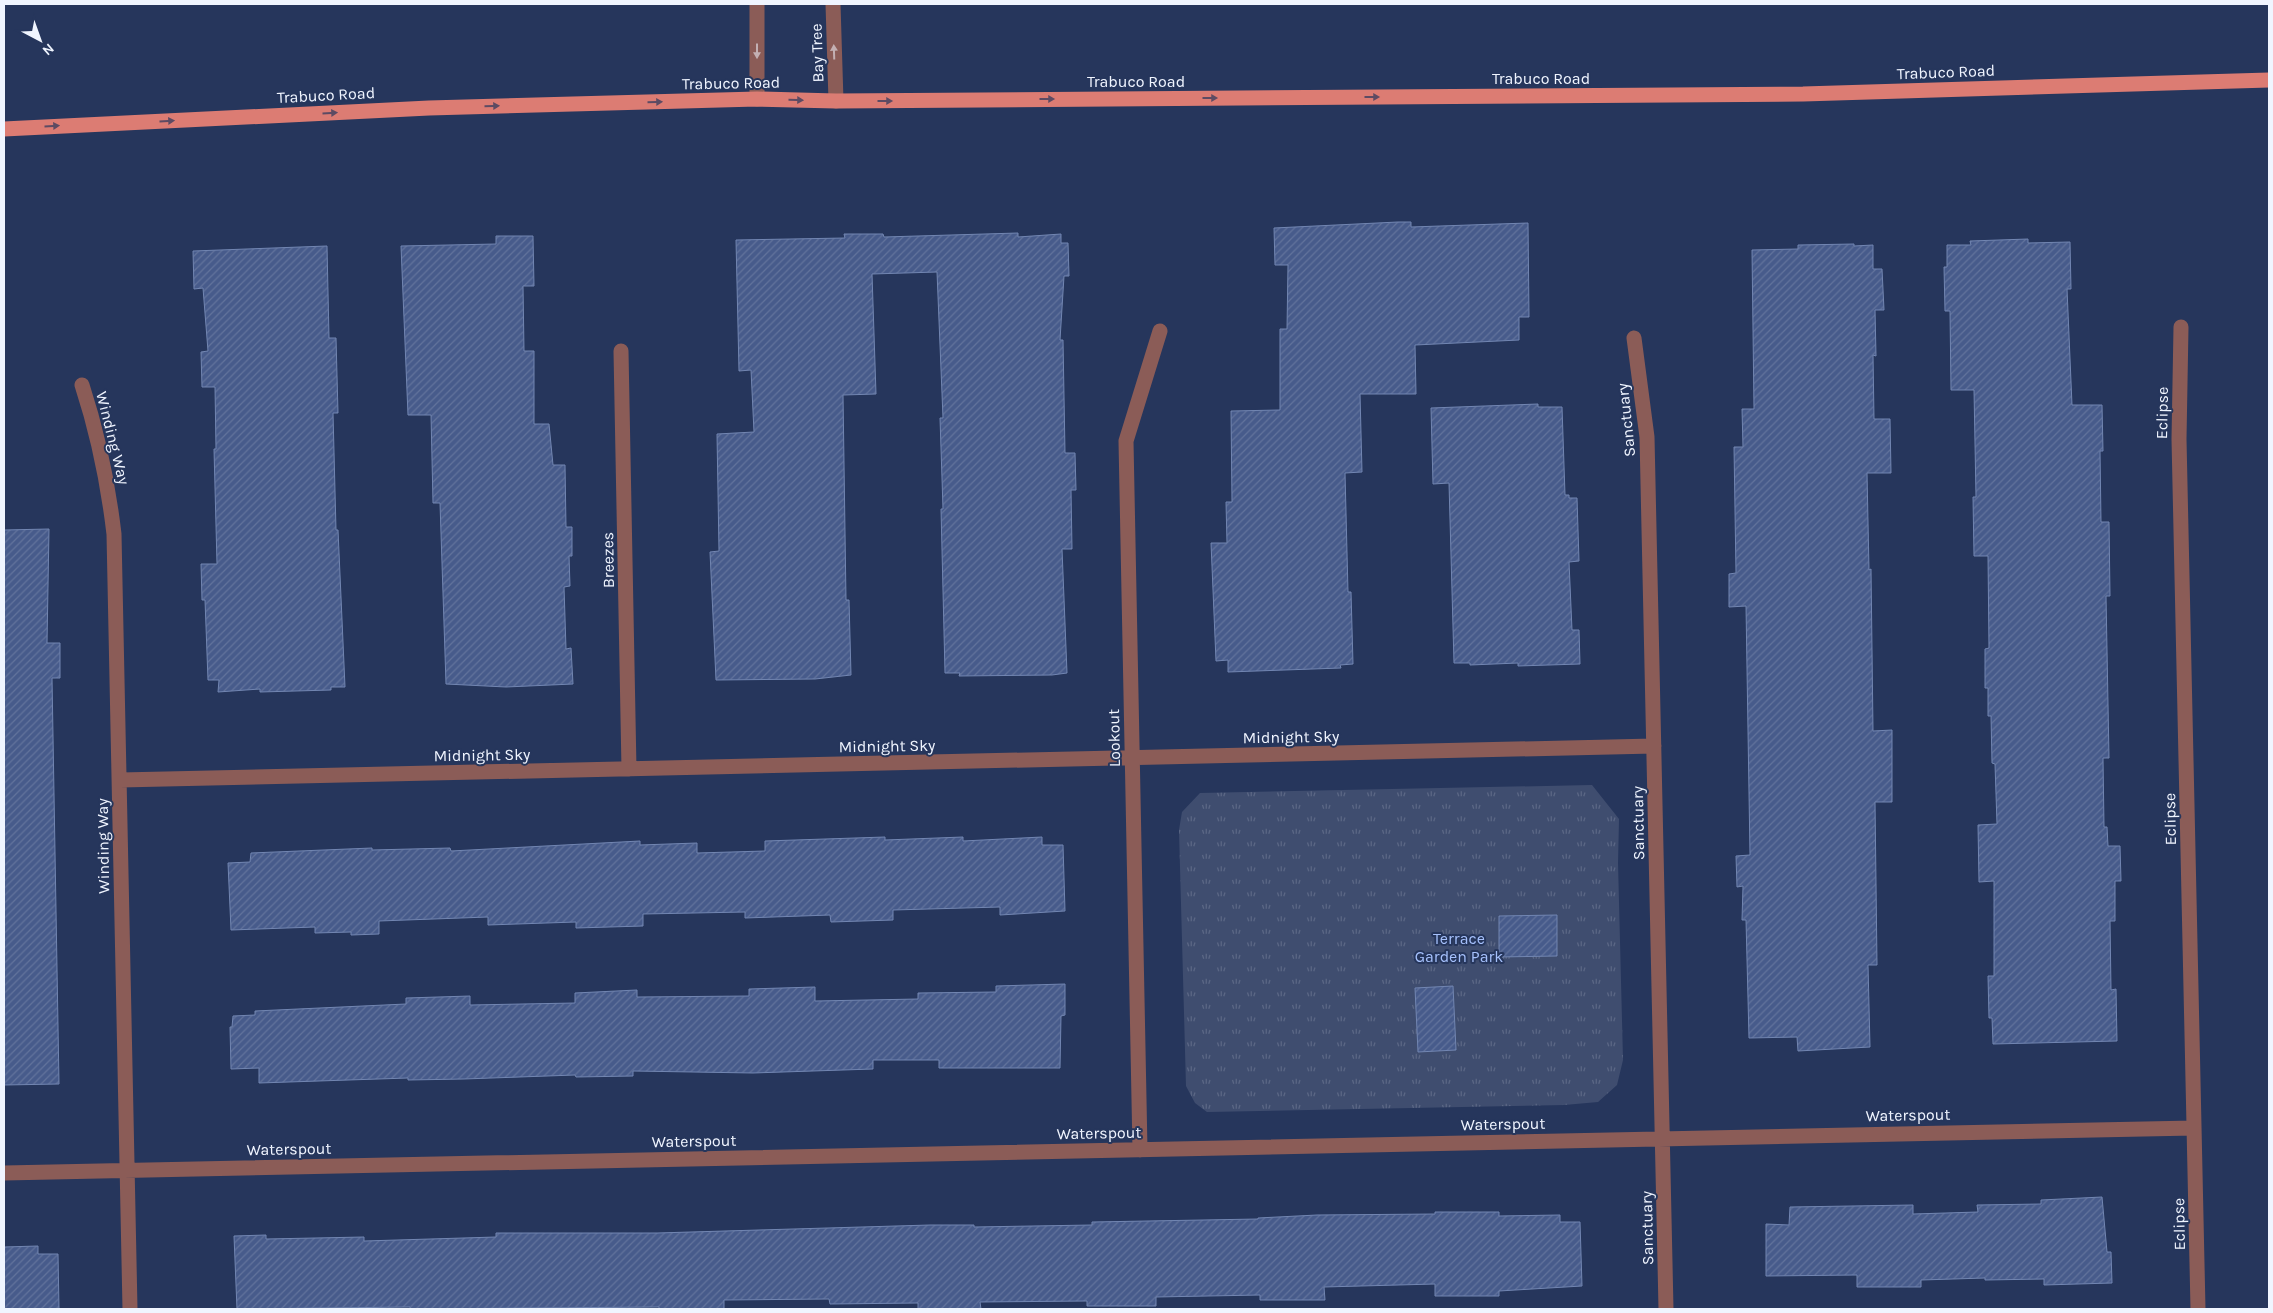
<svg xmlns="http://www.w3.org/2000/svg" width="2273" height="1313" font-family="Karla,sans-serif">
<style>
.park{fill:url(#park-tufts)}
.building{fill:url(#building-hatch);stroke:#7286b2}
.lines{fill:none;stroke-linecap:round;stroke-linejoin:round}
.minor{stroke:#8b5c57;stroke-width:15}
.major{stroke:#dc7c73;stroke-width:15}
.oneway{fill:#c3b0b3}
.oneway2{fill:#5d4b63}
.labels{text-anchor:middle;dominant-baseline:central;stroke-width:4;stroke-linejoin:round;paint-order:stroke}
.street-label{font-size:16px;fill:#f0f5ff;stroke:#26365c}
.park-label{font-size:16px;fill:#a6c1fc;stroke:#26365c}
</style>
<defs>
<pattern id="park-tufts" width="24" height="20" patternUnits="userSpaceOnUse" patternTransform="scale(1.25)"><rect width="24" height="20" fill="#3f4d6f"/><path d="M3 7l-1-3M5 7V3M7 7l1-3M15 17l-1-3M17 17v-4M19 17l1-3" fill="none" stroke="#5b6785"/></pattern>
<pattern id="building-hatch" width="6" height="6" patternUnits="userSpaceOnUse" patternTransform="scale(1.25)"><rect width="6" height="6" fill="#475b8b"/><path d="M-1 1l2-2M0 6l6-6M5 7l2-2" fill="none" stroke="#62739c"/></pattern>
</defs>
<rect width="100%" height="100%" fill="#26365c"/>
<path class="park" d="M 1592,785 L 1619,819 L 1618,863 L 1623,1060 L 1617,1085 L 1598,1102 L 1564,1105 L 1207,1112 L 1195,1103 L 1186,1086 L 1179,830 L 1182,812 L 1200,793 Z"/>
<path class="building" d="M 1398,222 L 1411,222 L 1411,227 L 1528,223 L 1529,317 L 1519,317 L 1519,340 L 1415,345 L 1416,394 L 1360,394 L 1362,472 L 1345,473 L 1348,592 L 1351,592 L 1353,664 L 1340,665 L 1341,668 L 1228,672 L 1228,660 L 1216,661 L 1211,543 L 1227,543 L 1226,502 L 1232,502 L 1231,411 L 1280,410 L 1280,329 L 1287,329 L 1288,265 L 1275,265 L 1274,228 Z
M 1018,233 L 1018,237 L 1061,234 L 1061,243 L 1068,243 L 1069,276 L 1064,276 L 1060,340 L 1063,340 L 1065,453 L 1075,453 L 1076,490 L 1071,490 L 1072,549 L 1062,549 L 1067,673 L 1052,675 L 959,676 L 960,673 L 945,673 L 941,509 L 943,509 L 940,418 L 943,418 L 937,272 L 872,274 L 876,394 L 843,395 L 846,600 L 849,600 L 851,675 L 815,679 L 716,680 L 710,552 L 719,551 L 717,434 L 754,432 L 751,370 L 739,371 L 736,240 L 845,238 L 844,234 L 883,234 L 884,237 Z
M 496,236 L 533,236 L 534,286 L 523,286 L 524,351 L 534,351 L 534,424 L 549,424 L 553,465 L 565,465 L 566,527 L 572,527 L 572,556 L 569,556 L 570,586 L 564,587 L 566,649 L 571,648 L 573,684 L 506,687 L 446,684 L 440,503 L 433,503 L 431,415 L 408,415 L 401,246 L 496,244 Z
M 2028,239 L 2028,243 L 2070,242 L 2071,289 L 2067,289 L 2072,405 L 2102,405 L 2103,451 L 2100,451 L 2101,522 L 2109,522 L 2110,596 L 2106,596 L 2109,758 L 2103,758 L 2104,827 L 2107,827 L 2108,846 L 2120,846 L 2121,881 L 2115,881 L 2115,921 L 2110,921 L 2111,990 L 2116,989 L 2117,1041 L 1993,1044 L 1992,1018 L 1989,1018 L 1988,976 L 1994,976 L 1994,881 L 1979,882 L 1978,825 L 1997,824 L 1995,764 L 1992,763 L 1991,716 L 1988,716 L 1988,688 L 1985,688 L 1985,649 L 1989,648 L 1988,556 L 1974,556 L 1973,497 L 1976,497 L 1974,390 L 1951,390 L 1950,311 L 1945,311 L 1944,267 L 1947,267 L 1947,245 L 1971,245 L 1970,241 Z
M 1854,244 L 1854,246 L 1873,245 L 1873,269 L 1882,269 L 1884,310 L 1875,310 L 1876,356 L 1873,355 L 1874,419 L 1890,419 L 1891,473 L 1867,473 L 1869,570 L 1871,569 L 1873,731 L 1892,730 L 1892,802 L 1875,802 L 1877,965 L 1868,965 L 1870,1047 L 1798,1051 L 1797,1037 L 1749,1038 L 1746,920 L 1742,920 L 1743,886 L 1737,887 L 1736,856 L 1750,855 L 1746,606 L 1729,607 L 1729,574 L 1736,573 L 1734,447 L 1743,447 L 1742,409 L 1754,409 L 1752,250 L 1798,249 L 1798,245 Z
M 327,246 L 329,338 L 336,338 L 338,413 L 333,413 L 336,530 L 338,530 L 345,687 L 331,687 L 331,690 L 260,692 L 260,689 L 218,692 L 219,680 L 208,680 L 205,600 L 202,600 L 201,564 L 217,564 L 214,449 L 216,449 L 215,387 L 202,387 L 201,352 L 208,351 L 203,288 L 194,289 L 193,251 Z
M 1538,404 L 1538,407 L 1562,407 L 1565,495 L 1569,495 L 1569,498 L 1577,498 L 1579,561 L 1569,562 L 1572,630 L 1579,630 L 1580,664 L 1518,666 L 1518,663 L 1470,665 L 1470,663 L 1454,663 L 1449,483 L 1433,484 L 1431,408 Z
M 49,529 L 47,643 L 60,643 L 60,678 L 52,678 L 59,1084 L 4,1085 L 4,530 Z
M 885,837 L 885,840 L 963,837 L 963,841 L 1042,837 L 1042,845 L 1063,845 L 1065,911 L 1000,915 L 1000,907 L 893,910 L 893,920 L 831,922 L 830,915 L 745,918 L 745,912 L 643,914 L 643,926 L 576,928 L 576,922 L 488,925 L 488,917 L 379,921 L 379,934 L 351,935 L 351,932 L 315,933 L 315,927 L 231,930 L 228,863 L 250,862 L 251,853 L 372,848 L 372,850 L 450,848 L 451,851 L 640,841 L 640,845 L 697,843 L 697,853 L 765,851 L 765,841 Z
M 1557,915 L 1557,956 L 1499,957 L 1499,916 Z
M 1065,984 L 1065,1015 L 1061,1016 L 1060,1068 L 939,1068 L 939,1060 L 873,1060 L 873,1069 L 753,1073 L 633,1071 L 633,1076 L 576,1077 L 575,1075 L 464,1079 L 408,1080 L 408,1078 L 259,1083 L 259,1068 L 231,1069 L 230,1027 L 232,1027 L 233,1016 L 255,1015 L 255,1011 L 406,1004 L 406,998 L 470,996 L 470,1005 L 575,1003 L 575,993 L 637,990 L 637,997 L 749,996 L 749,989 L 815,987 L 815,1001 L 918,999 L 918,993 L 996,992 L 996,986 Z
M 1453,986 L 1456,1050 L 1418,1052 L 1415,988 Z
M 2102,1197 L 2107,1252 L 2111,1252 L 2112,1283 L 2044,1285 L 2044,1279 L 1985,1280 L 1985,1278 L 1921,1280 L 1921,1287 L 1857,1287 L 1857,1275 L 1766,1276 L 1766,1224 L 1789,1225 L 1790,1207 L 1913,1205 L 1913,1214 L 1978,1212 L 1977,1205 L 2041,1204 L 2041,1200 Z
M 1435,1212 L 1499,1212 L 1499,1216 L 1560,1215 L 1560,1222 L 1580,1222 L 1582,1286 L 1499,1291 L 1499,1296 L 1435,1296 L 1435,1284 L 1324,1287 L 1325,1300 L 1260,1300 L 1260,1295 L 1156,1297 L 1156,1306 L 1087,1306 L 1087,1301 L 980,1302 L 981,1309 L 918,1309 L 918,1303 L 830,1304 L 829,1299 L 724,1300 L 724,1309 L 659,1309 L 659,1307 L 410,1309 L 410,1307 L 237,1309 L 234,1236 L 266,1235 L 266,1239 L 364,1237 L 364,1241 L 496,1237 L 496,1233 L 657,1233 L 930,1225 L 974,1225 L 974,1227 L 1092,1225 L 1092,1222 L 1258,1219 L 1258,1218 L 1317,1215 L 1435,1214 Z
M 38,1246 L 38,1254 L 58,1254 L 59,1309 L 4,1309 L 4,1247 Z"/>
<g class="lines">
<path class="minor" d="M 833,4 L 836,101
M 757,99 L 757,4
M 2181,327 L 2179,439 L 2198,1309
M 1634,338 L 1647,437 L 1666,1309
M 621,351 L 629,769
M 82,385 C 98,434 108,483 114,534 L 130,1309
M 120,780 L 1654,746
M 1140,1150 L 1126,441 L 1160,331
M 4,1173 L 2194,1128"/>
<path class="major" d="M 4,129 L 429,108 L 757,99 L 836,101 L 1803,94 L 2269,80"/>
</g>
<defs><path id="oneway-solid" d="M-6-.8H1V-3.2L6.5 0L1 3.2V.8H-6Z" transform="scale(1.25)"/></defs>
<g class="oneway">
<use href="#oneway-solid" transform="translate(757 51) rotate(90)"/>
<use href="#oneway-solid" transform="translate(834 52) rotate(-92)"/>
</g>
<g class="oneway2">
<use href="#oneway-solid" transform="translate(1372 97)"/>
<use href="#oneway-solid" transform="translate(1210 98)"/>
<use href="#oneway-solid" transform="translate(1047 99)"/>
<use href="#oneway-solid" transform="translate(796 100) rotate(1)"/>
<use href="#oneway-solid" transform="translate(885 101)"/>
<use href="#oneway-solid" transform="translate(655 102) rotate(-2)"/>
<use href="#oneway-solid" transform="translate(492 106) rotate(-2)"/>
<use href="#oneway-solid" transform="translate(330 113) rotate(-3)"/>
<use href="#oneway-solid" transform="translate(167 121) rotate(-3)"/>
<use href="#oneway-solid" transform="translate(52 126) rotate(-3)"/>
</g>
<g class="labels">
<g class="street-label">
<text transform="translate(817 53) rotate(-92)">Bay Tree</text>
<text transform="translate(1946 72) rotate(-2)">Trabuco Road</text>
<text x="1541" y="78">Trabuco Road</text>
<text x="1136" y="81">Trabuco Road</text>
<text transform="translate(731 83) rotate(-1)">Trabuco Road</text>
<text transform="translate(326 95) rotate(-3)">Trabuco Road</text>
<text transform="translate(2162 413) rotate(-89)">Eclipse</text>
<text transform="translate(1626 420) rotate(-96)">Sanctuary</text>
<text transform="translate(113 438) rotate(76)">Winding Way</text>
<text transform="translate(608 560) rotate(-91)">Breezes</text>
<text transform="translate(1291 737) rotate(-1)">Midnight Sky</text>
<text transform="translate(1114 738) rotate(-91)">Lookout</text>
<text transform="translate(887 746) rotate(-1)">Midnight Sky</text>
<text transform="translate(482 755) rotate(-1)">Midnight Sky</text>
<text transform="translate(2170 819) rotate(-91)">Eclipse</text>
<text transform="translate(1638 823) rotate(-91)">Sanctuary</text>
<text transform="translate(103 846) rotate(-91)">Winding Way</text>
<text transform="translate(1908 1115) rotate(-1)">Waterspout</text>
<text transform="translate(1503 1124) rotate(-1)">Waterspout</text>
<text transform="translate(1099 1133) rotate(-1)">Waterspout</text>
<text transform="translate(694 1141) rotate(-1)">Waterspout</text>
<text transform="translate(289 1149) rotate(-1)">Waterspout</text>
<text transform="translate(2179 1224) rotate(-91)">Eclipse</text>
<text transform="translate(1647 1228) rotate(-91)">Sanctuary</text>
</g>
<g class="park-label">
<text x="1459" y="938">Terrace<tspan x="1459" dy="18">Garden Park</tspan></text>
</g>
</g>
<rect width="2273" height="1313" fill="none" stroke="#f0f5ff" stroke-width="10"/>
<g transform="translate(40 40) rotate(139)" stroke="#26365c" stroke-width="4" paint-order="stroke">
<path d="M0-4L9 19L0 12L-9 19Z" fill="#f0f5ff"/>
<text y="-8" font-size="14" font-weight="bold" text-anchor="middle" fill="#f0f5ff">N</text>
</g>
</svg>
